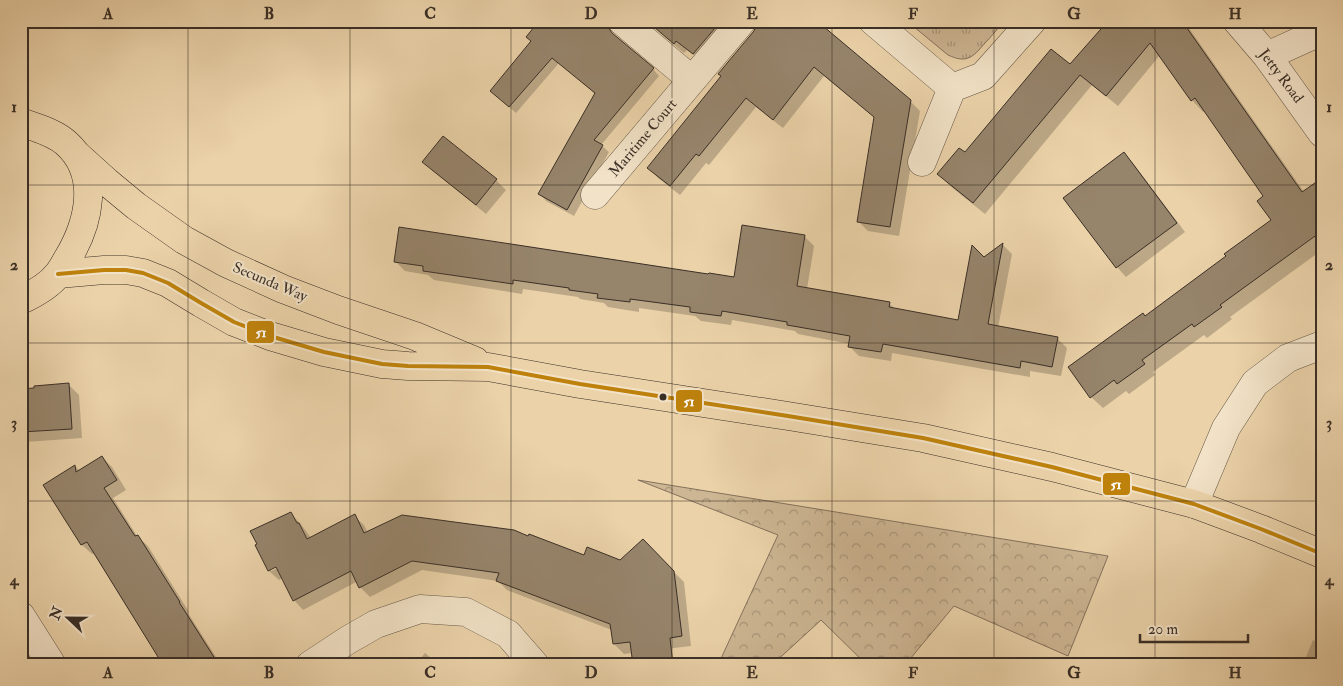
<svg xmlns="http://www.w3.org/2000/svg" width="1343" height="686" font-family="'IM FELL Double Pica',serif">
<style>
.grass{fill:url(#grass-tufts);stroke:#84725d}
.forest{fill:url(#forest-crowns);stroke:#84725d}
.shadow{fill:#0003;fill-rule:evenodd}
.building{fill:#96846b;stroke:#3a2f27}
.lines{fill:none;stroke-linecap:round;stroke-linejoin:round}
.minor-casing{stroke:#665848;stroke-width:29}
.primary-casing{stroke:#3a2f27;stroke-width:29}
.minor{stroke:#f2e2c7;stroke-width:28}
.primary{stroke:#ebd2a9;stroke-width:28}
.bus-1-casing{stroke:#f2e2c7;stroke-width:8}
.bus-1{stroke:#be820c;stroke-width:4}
.grid{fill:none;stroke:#3a2f27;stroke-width:1;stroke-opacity:0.55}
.bus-dot{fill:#3a2f27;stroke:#f2e2c7;stroke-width:2}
.labels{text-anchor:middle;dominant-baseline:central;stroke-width:4;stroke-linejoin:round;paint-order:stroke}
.street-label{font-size:15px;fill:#3a2f27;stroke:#f2e2c7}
.line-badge{stroke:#f2e2c7;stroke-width:2}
.badge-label{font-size:14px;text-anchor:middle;font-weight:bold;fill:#fff}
.neatline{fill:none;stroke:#3a2f27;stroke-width:2}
.grid-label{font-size:16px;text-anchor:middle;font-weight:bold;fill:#3a2f27}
</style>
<defs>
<pattern id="grass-tufts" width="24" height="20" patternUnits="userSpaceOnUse" patternTransform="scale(1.25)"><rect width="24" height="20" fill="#cdb693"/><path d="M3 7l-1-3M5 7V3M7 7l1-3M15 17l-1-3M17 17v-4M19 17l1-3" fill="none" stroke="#a79478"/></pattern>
<pattern id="forest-crowns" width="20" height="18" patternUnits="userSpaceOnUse" patternTransform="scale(1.25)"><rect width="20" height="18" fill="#cdb693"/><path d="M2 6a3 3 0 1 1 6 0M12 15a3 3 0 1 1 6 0" fill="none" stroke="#a79478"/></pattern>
</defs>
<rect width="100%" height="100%" fill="#ebd2a9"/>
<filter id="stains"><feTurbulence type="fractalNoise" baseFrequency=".004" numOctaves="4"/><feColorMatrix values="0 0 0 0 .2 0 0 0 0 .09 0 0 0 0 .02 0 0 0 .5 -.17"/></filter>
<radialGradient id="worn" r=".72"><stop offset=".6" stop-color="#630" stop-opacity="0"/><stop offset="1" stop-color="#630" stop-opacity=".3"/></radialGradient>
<path class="grass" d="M 907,21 L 1004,21 C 998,28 992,36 985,43 C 973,57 967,64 948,55 Z"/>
<path class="forest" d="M 638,480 L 1108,556 L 1068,656 L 954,606 L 905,665 L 867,665 L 821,620 L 772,665 L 718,665 L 778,535 Z"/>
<path class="shadow" d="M 652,21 L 739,21 L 704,63 L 687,50 L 684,53 L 660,33 L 651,23 Z
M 1110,21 L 1184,21 L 1304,192 L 1322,189 L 1322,250 L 1230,317 L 1232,319 L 1207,338 L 1204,335 L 1153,372 L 1155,375 L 1129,394 L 1126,391 L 1103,408 L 1091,397 L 1228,257 L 1272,221 L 1265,196 L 1205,110 L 1203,112 L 1192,100 L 1160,55 L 1118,106 L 1092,85 L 985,214 L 950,186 L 939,174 L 965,154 L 1070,66 Z
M 755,32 L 910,101 L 920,111 L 899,236 L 868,231 L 858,221 L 875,118 L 824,76 L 783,128 L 756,107 L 709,165 L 706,163 L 680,195 L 658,178 L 649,168 L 722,77 Z
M 533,41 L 653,69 L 659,76 L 601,145 L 609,152 L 574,216 L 546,201 L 540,194 L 595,94 L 559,63 L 516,113 L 499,98 Z
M 443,138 L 496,180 L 506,190 L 486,214 L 434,172 L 424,162 Z
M 1124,154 L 1133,163 L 1185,232 L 1126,277 L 1117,267 L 1065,198 Z
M 804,236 L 814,246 L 807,289 L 889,303 L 896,310 L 959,321 L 984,259 L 1003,245 L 1012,254 L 998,328 L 1057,338 L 1067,348 L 1061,376 L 1030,371 L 1030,377 L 892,353 L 891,361 L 859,356 L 849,346 L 850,344 L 798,334 L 795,331 L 732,320 L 731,325 L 701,321 L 695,316 L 639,308 L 639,312 L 608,307 L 604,303 L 580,299 L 578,297 L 523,289 L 522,294 L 434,280 L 428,275 L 405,271 L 395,261 L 735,278 Z
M 69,385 L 79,395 L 82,438 L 25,442 L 21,438 L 21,390 Z
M 102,457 L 112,467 L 126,490 L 113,498 L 137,536 L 148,546 L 189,612 L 188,613 L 221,665 L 166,665 L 95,553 L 92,554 L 82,545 L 45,485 L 75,466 L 80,471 Z
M 290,513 L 300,523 L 311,538 L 354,516 L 364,525 L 368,533 L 621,561 L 642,540 L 684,582 L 691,646 L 624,654 L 614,644 L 612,630 L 507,590 L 498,581 L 422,570 L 370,597 L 360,587 L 358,581 L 303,610 L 294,600 L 283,578 L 279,580 L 269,571 L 257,545 ZM 281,563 L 282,566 L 271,571 L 271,568 Z
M 1313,640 L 1322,644 L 1322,665 L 1303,665 L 1303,664 Z
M 425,653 L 439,665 L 415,665 Z"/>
<path class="building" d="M 539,21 L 607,21 L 608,27 L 612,33 L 654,68 L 594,140 L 603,145 L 567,210 L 538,194 L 595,93 L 552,58 L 509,107 L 490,91 L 531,41 L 526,37 Z
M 647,21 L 721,21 L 693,54 L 676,41 L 674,44 Z
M 757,21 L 817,21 L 911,100 L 890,227 L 857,222 L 874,117 L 814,67 L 773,120 L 746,98 L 699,156 L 696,154 L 670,186 L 647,168 L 721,76 L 718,74 L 754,31 L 757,24 Z
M 1108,21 L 1182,21 L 1302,192 L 1322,178 L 1322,231 L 1220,305 L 1222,307 L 1194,327 L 1192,324 L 1142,360 L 1145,364 L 1117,384 L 1114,380 L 1090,398 L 1068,367 L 1143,313 L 1145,316 L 1226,256 L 1224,254 L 1271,220 L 1257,201 L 1263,196 L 1195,98 L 1191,101 L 1150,43 L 1106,96 L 1080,75 L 973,203 L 937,174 L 959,148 L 965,152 L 1051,49 L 1070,64 Z
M 443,136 L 497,179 L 476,205 L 422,162 Z
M 1124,152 L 1177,223 L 1116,268 L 1063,198 Z
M 742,225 L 805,235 L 797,286 L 890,302 L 889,307 L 958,320 L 972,245 L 984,257 L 1003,243 L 988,324 L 1058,337 L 1052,367 L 1021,361 L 1020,368 L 883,344 L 881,352 L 848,347 L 850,336 L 787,325 L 787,322 L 722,311 L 721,316 L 690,312 L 690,307 L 630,299 L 630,302 L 597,298 L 598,294 L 569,290 L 569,288 L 513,280 L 513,284 L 423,271 L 423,266 L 394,262 L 399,227 L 708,274 L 709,273 L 734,277 Z
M 69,383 L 72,429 L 21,432 L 21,389 L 34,388 L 34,386 Z
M 102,456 L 117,480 L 104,488 L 135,536 L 138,535 L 180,602 L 179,602 L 219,665 L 163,665 L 87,542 L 81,545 L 43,485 L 75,465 L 76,472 Z
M 291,512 L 297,523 L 299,523 L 307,539 L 355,514 L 364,533 L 402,515 L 514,530 L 528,536 L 529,534 L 584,555 L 587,547 L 620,560 L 643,539 L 674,571 L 682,636 L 670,638 L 673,665 L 633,665 L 630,642 L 613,644 L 610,624 L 496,581 L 499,573 L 412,561 L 359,588 L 351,571 L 293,601 L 276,567 L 268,571 L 255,545 L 257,544 L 250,531 Z"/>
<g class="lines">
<defs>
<path id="minor" d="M 622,21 L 692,80
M 873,21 L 952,88
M 1237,21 L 1267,56 L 1322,133
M 1267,56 L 1322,31
M 922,162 L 952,88 L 983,76 L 1032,21
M 595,195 L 742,21
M 1194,504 L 1226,428 L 1255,383 L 1288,358 L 1322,345
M 21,616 L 52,665
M 310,665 L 348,640 L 376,624 L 420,609 L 466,612 L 508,634 L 535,665"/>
<path id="primary" d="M 21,122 C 36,128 54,132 66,143 C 101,174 89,223 68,258 C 65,263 62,269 58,274 C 49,286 34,294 21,300
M 76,154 L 107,182 L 136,206 L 184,240 L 226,263 L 283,289 L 338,310 L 415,336 L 475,361
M 58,274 L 104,270 L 126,270 L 143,273 L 168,283 L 201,303 L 234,322 L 270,336 L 324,352 L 382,364 L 408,366 L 488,367 L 580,384 L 788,416 L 923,438 L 1052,467 L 1194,504 L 1261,529 L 1322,554"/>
</defs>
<use href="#minor" class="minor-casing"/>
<use href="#primary" class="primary-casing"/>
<use href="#minor" class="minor"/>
<use href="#primary" class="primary"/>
<defs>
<path id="bus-1" d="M 58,274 L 104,270 L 126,270 L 143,273 L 168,283 L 201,303 L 234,322 L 270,336 L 324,352 L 382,364 L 408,366 L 488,367 L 580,384 L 788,416 L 923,438 L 1052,467 L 1194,504 L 1261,529 L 1322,554"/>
</defs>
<use href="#bus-1" class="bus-1-casing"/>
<use href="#bus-1" class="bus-1"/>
</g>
<path class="grid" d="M 188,21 L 188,665M 350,21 L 350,665M 511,21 L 511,665M 672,21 L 672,665M 832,21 L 832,665M 994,21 L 994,665M 1155,21 L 1155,665M 21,185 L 1322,185M 21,343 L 1322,343M 21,501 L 1322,501"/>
<circle class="bus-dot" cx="663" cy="397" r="4.5"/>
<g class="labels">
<g class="street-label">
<text transform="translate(1281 76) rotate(53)">Jetty Road</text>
<text transform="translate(643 138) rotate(-50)">Maritime Court</text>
<text transform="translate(270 282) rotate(23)">Secunda Way</text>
</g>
</g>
<g class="line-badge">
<rect x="246" y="320" width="29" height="24" rx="5" fill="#be820c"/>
<rect x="675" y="389" width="28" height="24" rx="5" fill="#be820c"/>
<rect x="1102" y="472" width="29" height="24" rx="5" fill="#be820c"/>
</g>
<g class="badge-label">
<text x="261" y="337">51</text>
<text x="689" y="406">51</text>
<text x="1116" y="489">51</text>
</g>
<rect width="1343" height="686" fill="none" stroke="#ebd2a9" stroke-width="55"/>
<g transform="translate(68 618) rotate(292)" stroke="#f2e2c7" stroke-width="4" paint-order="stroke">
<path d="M0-4L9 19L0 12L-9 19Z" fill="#3a2f27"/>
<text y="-8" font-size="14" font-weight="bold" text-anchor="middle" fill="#3a2f27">N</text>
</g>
<path d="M1140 634v8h108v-8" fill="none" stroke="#3a2f27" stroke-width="2.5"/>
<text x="1148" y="634" font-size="15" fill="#3a2f27" stroke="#f2e2c7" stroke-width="4" paint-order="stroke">20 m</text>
<rect x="28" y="28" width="1288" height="630" class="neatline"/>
<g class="grid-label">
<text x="108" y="19">A</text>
<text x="269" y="19">B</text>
<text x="430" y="19">C</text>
<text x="591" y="19">D</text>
<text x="752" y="19">E</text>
<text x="913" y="19">F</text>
<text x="1074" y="19">G</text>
<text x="1235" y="19">H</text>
<text x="14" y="112">1</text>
<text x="1329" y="112">1</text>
<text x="14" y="270">2</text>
<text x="1329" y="270">2</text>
<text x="14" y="428">3</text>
<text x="1329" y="428">3</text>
<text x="14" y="585">4</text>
<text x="1329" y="585">4</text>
<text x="108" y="678">A</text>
<text x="269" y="678">B</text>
<text x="430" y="678">C</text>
<text x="591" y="678">D</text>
<text x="752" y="678">E</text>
<text x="913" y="678">F</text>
<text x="1074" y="678">G</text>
<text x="1235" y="678">H</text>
</g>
<rect width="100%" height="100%" filter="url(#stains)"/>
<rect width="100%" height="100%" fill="url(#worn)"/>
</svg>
